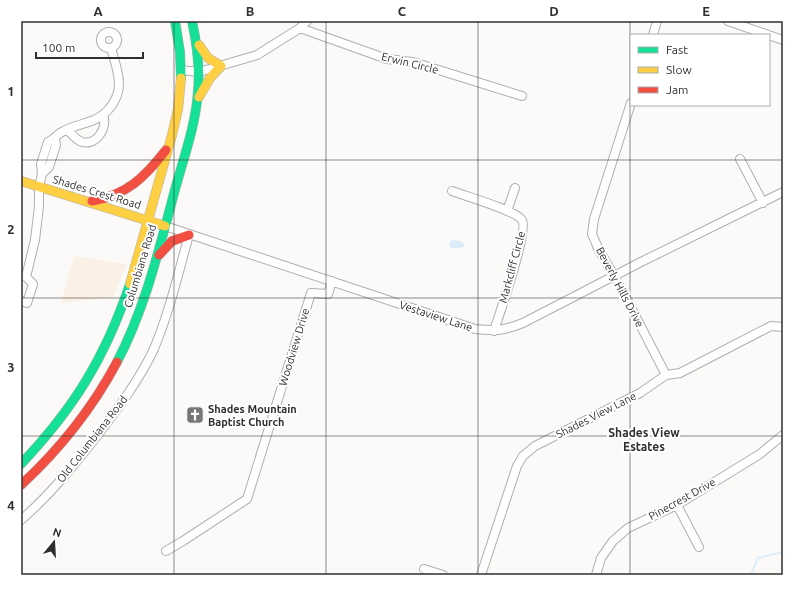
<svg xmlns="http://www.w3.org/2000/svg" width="804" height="596" font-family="Ubuntu,sans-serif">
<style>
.green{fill:#fbf0e5}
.water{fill:#dcedfa}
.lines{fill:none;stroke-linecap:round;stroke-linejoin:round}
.stream{stroke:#dcedfa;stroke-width:2}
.street-casing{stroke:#b0afad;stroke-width:10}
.fast-casing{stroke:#b0afad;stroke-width:10}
.slow-casing{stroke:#b0afad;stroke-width:10}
.jam-casing{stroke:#b0afad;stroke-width:10}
.street{stroke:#fffefe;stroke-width:8}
.fast{stroke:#16e098;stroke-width:9}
.slow{stroke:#ffcf43;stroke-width:9}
.jam{stroke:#f24e42;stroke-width:9}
.grid{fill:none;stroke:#302f2d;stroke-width:1;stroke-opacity:0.55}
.labels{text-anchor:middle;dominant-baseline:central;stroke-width:4;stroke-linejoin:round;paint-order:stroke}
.street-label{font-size:11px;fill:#302f2d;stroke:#fff}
.poi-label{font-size:11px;font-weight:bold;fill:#302f2d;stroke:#fff;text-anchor:start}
.neighbourhood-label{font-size:12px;font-weight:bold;fill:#302f2d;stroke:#fff}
.neatline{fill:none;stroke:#302f2d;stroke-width:1.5}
.grid-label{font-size:13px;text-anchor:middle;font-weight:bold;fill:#302f2d}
</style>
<rect width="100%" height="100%" fill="#fcfaf8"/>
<path class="green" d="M 74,256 L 127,264 L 113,297 L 61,303 Z"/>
<path class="water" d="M 452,240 L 461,241 L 464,244 L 464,247 L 460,248 L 451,248 L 449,245 L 450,242 Z"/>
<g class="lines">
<path class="stream" d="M 751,575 L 758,558 L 783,552"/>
<defs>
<path id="street" d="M 728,21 L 783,40
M 300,28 L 387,59 L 413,62 L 522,96
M101 40a8 8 0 1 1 16 0a8 8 0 1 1-16 0Z
M 653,35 L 657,21
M 181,70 L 199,72 L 257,55 L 300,28 L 307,21
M 631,103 L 594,219 L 592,234 L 598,248 L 621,288 L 666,375
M 67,130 C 72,134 76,140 82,142 C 97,146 108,127 103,115
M 740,159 L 763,203
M 42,174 L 49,167 L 56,145 L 55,139
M 452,191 C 465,196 515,210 522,220 C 529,230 499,315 494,331
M 507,211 L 515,188
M 165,226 L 475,329 C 496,331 503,331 523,323 L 641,262 L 783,192
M 26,277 L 35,240 L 39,206 L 39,187 L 42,174 L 41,164 L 48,142 C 53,140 56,136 60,133 C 69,127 84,124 94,120 C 108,114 119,99 119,84 C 119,72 114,59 111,48
M 21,301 L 27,303 L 33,284 L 26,277
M 677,505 L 699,547
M 21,520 C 51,494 76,463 100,432 C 119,407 139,380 153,351 C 169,314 178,274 189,235
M 166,551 L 183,541 L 247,499 L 311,293 L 328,294 L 332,281
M 424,569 L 443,575
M 481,575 L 517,466 L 523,456 L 535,446 L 640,393 L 666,375 L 680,373 L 771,326 L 783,327
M 596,575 L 601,558 L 613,541 L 628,528 L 677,505 L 760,454 L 783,435"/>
<path id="fast" d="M 175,21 L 180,52 L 181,78
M 117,362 C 146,307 160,245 176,186 C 185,154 196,123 198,91 C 200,67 197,44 192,21
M 21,464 C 74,408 105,358 130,284"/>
<path id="slow" d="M 199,45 L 208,58 L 221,66 L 210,78 L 199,97
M 21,181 L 165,226
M 130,284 L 172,135 L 178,109 L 181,78"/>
<path id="jam" d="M 92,201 C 127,195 145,177 166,150
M 159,255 L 172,241 L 189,235
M 21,485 C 60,449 92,409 117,362"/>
</defs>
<use href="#street" class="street-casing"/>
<use href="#fast" class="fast-casing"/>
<use href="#slow" class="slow-casing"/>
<use href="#jam" class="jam-casing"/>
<use href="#street" class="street"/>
<use href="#fast" class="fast"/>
<use href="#slow" class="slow"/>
<use href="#jam" class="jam"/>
</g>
<path class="grid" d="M 174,21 L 174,575M 326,21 L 326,575M 478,21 L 478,575M 630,21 L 630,575M 21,160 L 783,160M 21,298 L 783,298M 21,436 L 783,436"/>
<defs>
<symbol id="church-square" viewBox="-11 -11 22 22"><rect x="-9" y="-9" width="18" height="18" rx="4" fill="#777674" stroke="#fff"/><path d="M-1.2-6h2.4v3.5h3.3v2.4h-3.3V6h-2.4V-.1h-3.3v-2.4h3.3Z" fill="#fff"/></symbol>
</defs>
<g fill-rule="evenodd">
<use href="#church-square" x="185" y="405" width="20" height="20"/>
</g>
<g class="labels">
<g class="street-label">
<text transform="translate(410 63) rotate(14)">Erwin Circle</text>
<text transform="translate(97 192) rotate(17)">Shades Crest Road</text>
<text transform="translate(140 266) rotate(-73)">Columbiana Road</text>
<text transform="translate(512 267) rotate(-75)">Markcliff Circle</text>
<text transform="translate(620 287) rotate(62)">Beverly Hills Drive</text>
<text transform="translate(436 316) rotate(18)">Vestaview Lane</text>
<text transform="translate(294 347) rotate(-73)">Woodview Drive</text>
<text transform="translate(596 415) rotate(-27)">Shades View Lane</text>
<text transform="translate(92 439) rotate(-52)">Old Columbiana Road</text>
<text transform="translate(682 499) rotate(-29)">Pinecrest Drive</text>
</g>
<g class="poi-label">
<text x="208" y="409">Shades Mountain<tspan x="208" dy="13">Baptist Church</tspan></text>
</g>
<g class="neighbourhood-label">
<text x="644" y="432">Shades View<tspan x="644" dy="14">Estates</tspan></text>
</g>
</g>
<rect width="804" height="596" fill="none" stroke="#ffffff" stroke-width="44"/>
<rect x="630" y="34" width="140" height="72" fill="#ffffff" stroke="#acacab"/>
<rect x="638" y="47" width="20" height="6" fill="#16e098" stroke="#acacab"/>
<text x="666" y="54" font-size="12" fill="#302f2d">Fast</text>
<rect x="638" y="67" width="20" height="6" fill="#ffcf43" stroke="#acacab"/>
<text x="666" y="74" font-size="12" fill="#302f2d">Slow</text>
<rect x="638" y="87" width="20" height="6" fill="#f24e42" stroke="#acacab"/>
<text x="666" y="94" font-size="12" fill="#302f2d">Jam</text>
<g transform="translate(54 542) rotate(18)" stroke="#ffffff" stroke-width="3" paint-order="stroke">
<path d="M0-3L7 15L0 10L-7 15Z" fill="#302f2d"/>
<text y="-6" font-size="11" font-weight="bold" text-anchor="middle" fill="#302f2d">N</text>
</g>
<path d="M36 52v6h107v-6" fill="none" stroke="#302f2d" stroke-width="2"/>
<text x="42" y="52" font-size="12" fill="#302f2d" stroke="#ffffff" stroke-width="3" paint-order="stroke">100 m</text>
<rect x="22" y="22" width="760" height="552" class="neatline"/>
<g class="grid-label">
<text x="98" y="16">A</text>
<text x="250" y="16">B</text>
<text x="402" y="16">C</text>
<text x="554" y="16">D</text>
<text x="706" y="16">E</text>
<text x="11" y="96">1</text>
<text x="11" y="234">2</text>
<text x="11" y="372">3</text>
<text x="11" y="510">4</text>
</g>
</svg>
